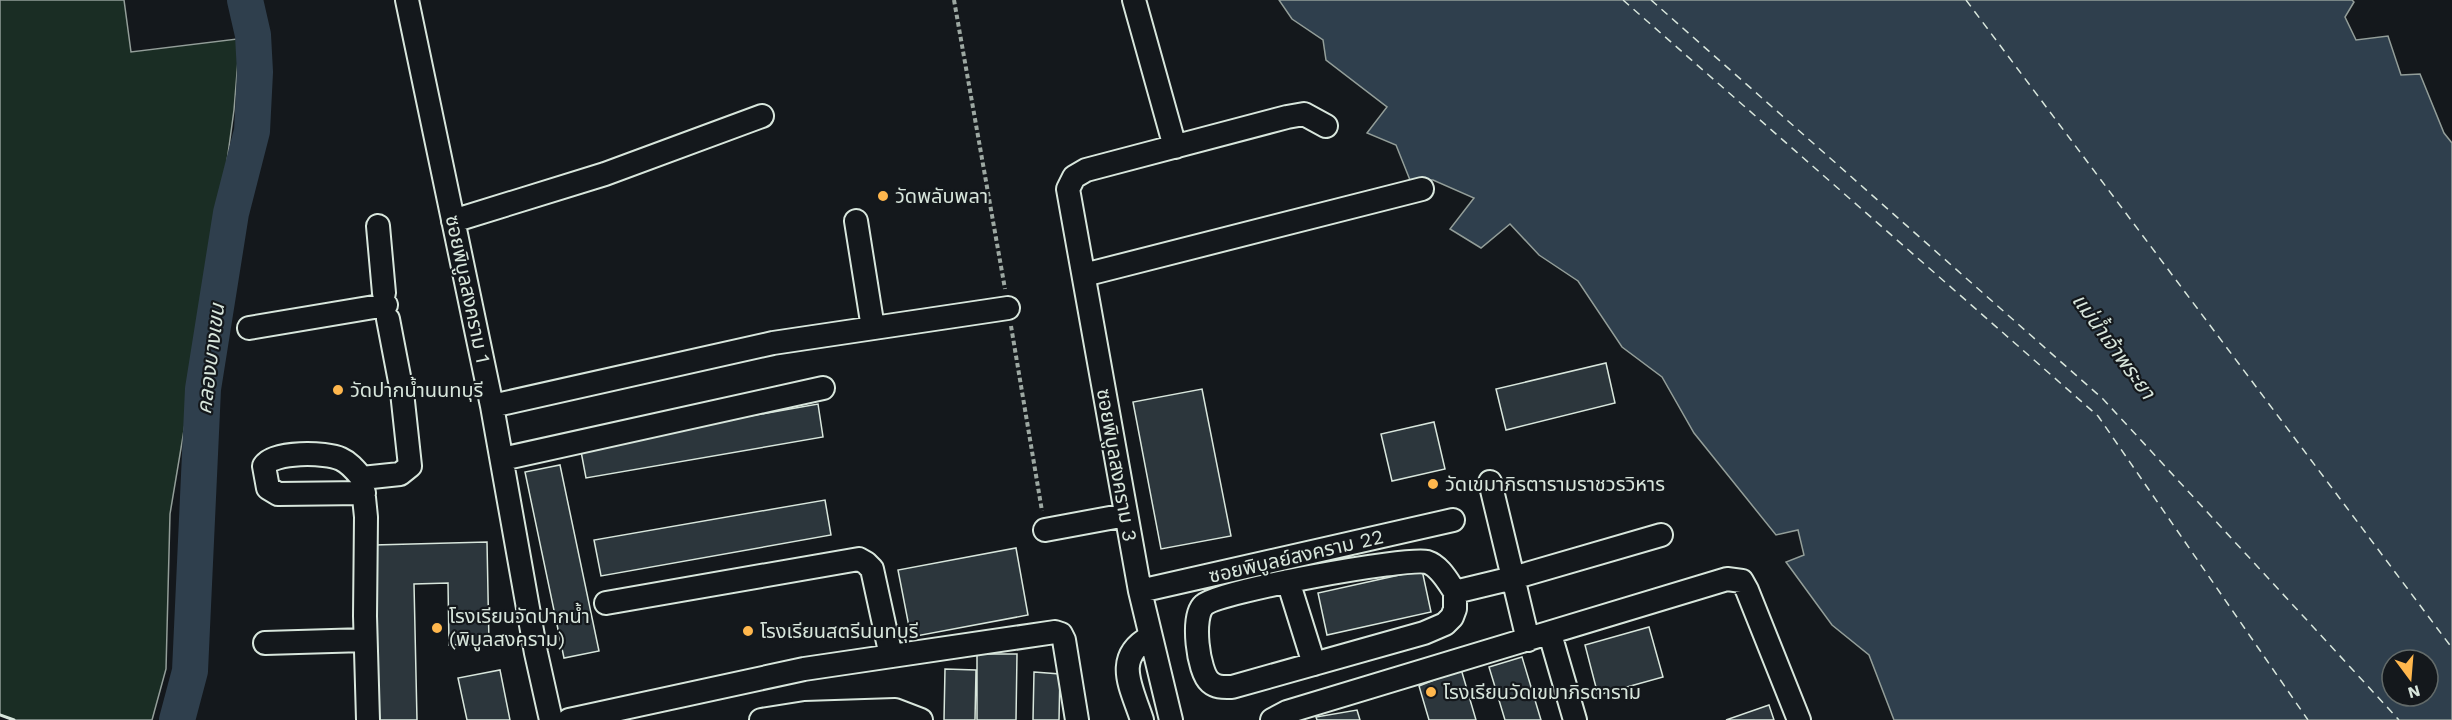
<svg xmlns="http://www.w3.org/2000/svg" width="2452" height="720" font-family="'Work Sans','Noto Sans Thai',sans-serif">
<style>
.green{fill:#1a2d24;stroke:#939e99;stroke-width:1.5}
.water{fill:#2f3f4d;stroke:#939e99;stroke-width:1.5;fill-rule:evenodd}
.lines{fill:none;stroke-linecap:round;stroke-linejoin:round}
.river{stroke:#2f3f4d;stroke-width:36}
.ferry{stroke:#d8e6dc;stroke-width:1.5;stroke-dasharray:8 6;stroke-linecap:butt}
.building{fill:#2c363c;stroke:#d8e6dc;stroke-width:1.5}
.minor-casing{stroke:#d8e6dc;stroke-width:26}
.path{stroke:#9da8a2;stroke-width:4;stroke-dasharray:4.5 3;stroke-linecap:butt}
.minor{stroke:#14181c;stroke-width:22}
.wall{stroke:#d8e6dc;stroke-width:3}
.poi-dot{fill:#ffb74d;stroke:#14181c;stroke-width:2}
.labels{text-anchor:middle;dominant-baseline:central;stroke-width:4.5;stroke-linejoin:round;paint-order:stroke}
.poi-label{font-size:20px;fill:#d8e6dc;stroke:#14181c;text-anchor:start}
.street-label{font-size:20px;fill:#d8e6dc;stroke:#14181c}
.water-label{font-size:21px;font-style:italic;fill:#d8e6dc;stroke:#14181c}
</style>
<rect width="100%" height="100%" fill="#14181c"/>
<path class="green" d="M 0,0 L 124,0 L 131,52 L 237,39 L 239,48 L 234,110 L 218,227 L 170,514 L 166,669 L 152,720 L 14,720 L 0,715 Z"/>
<path class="water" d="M 1279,0 L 2352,0 L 2354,2 L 2345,17 L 2356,40 L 2388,36 L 2401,75 L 2420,74 L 2444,133 L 2452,143 L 2452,720 L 1894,720 L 1869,655 L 1832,625 L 1786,562 L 1804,555 L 1798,530 L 1776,535 L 1694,433 L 1662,377 L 1622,347 L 1578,281 L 1539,255 L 1510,224 L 1481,248 L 1450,229 L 1474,198 L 1433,180 L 1410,180 L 1396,145 L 1367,133 L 1387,107 L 1326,60 L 1323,40 L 1292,19 ZM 2392,660 L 2428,660 L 2428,696 L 2392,696 Z"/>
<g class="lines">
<path class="river" d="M 177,720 L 190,671 L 203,389 L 231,213 L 252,131 L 255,72 L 253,35 L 245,0"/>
<path class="ferry" d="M 1623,0 L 2098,416 L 2308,720
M 1651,0 L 2103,399 L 2399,720
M 1966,0 L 2452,648"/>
</g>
<path class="building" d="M 1606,363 L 1615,403 L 1506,430 L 1496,389 Z
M 1202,389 L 1231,536 L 1161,549 L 1133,402 Z
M 818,404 L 823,437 L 586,478 L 580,446 Z
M 1434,422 L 1445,469 L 1392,481 L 1381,434 Z
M 560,465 L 599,651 L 564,658 L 525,472 Z
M 825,500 L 831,535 L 601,576 L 594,540 Z
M 487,542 L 489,644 L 449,645 L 448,583 L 414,584 L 417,720 L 378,720 L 374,545 Z
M 1016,548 L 1028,615 L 911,637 L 898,570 Z
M 1422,570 L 1431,612 L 1327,635 L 1318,593 Z
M 1649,627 L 1663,677 L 1598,695 L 1585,645 Z
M 977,654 L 1017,654 L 1016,720 L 977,720 Z
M 1522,657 L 1541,720 L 1505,720 L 1489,667 Z
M 945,669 L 976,670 L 975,720 L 944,720 Z
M 1461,669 L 1476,720 L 1429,720 L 1419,686 Z
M 500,670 L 510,720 L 467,720 L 458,678 Z
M 1034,672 L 1060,674 L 1059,720 L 1033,720 Z
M 1769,705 L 1774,720 L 1726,720 Z
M 1357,710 L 1360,720 L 1317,720 L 1316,717 Z"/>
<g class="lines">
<defs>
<path id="minor" d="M 407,0 L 492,406 L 536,653 L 551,720
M 1134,0 L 1175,147
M 453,221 L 605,174 L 762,116
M 856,221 L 873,328
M 378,226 L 384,293
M 1084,275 L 1422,189
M 249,328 L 386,305
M 492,406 L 773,343 L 1008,308
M 502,459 L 823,388
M 362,478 C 356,471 350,463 341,459 C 326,452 273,451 264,466 L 268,488 L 278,494 L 364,493
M 1490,482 L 1528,640
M 1045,530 L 1126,515
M 1288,581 L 1314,664
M 1140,591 L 1453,520
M 1455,592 C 1448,582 1440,566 1427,562 C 1406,557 1219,591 1204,605 C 1191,616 1198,672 1210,682 C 1217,688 1224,687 1232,687 L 1424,633 L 1445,624 L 1452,617 L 1455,609 L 1455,592 L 1513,578 L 1661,535
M 606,603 L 859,559 L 866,563 L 872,569 L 891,656
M 1550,634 L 1575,720
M 265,643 L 365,640
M 368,720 L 365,616 L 366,517 L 362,478 L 400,474 L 410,466 L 402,392 L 388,319
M 569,720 L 804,669 L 1055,632 L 1061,634 L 1064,640 L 1077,720
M 761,720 L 805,713 L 895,710 L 921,720
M 1142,720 C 1132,688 1112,658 1150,637
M 1171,720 L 1140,591 L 1068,189 L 1074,177 L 1086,170 L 1287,117 L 1304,114 L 1326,126
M 1272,720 L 1287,712 L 1727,579 L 1742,581 L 1747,590 L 1799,720"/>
</defs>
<use href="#minor" class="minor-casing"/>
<path class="path" d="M 954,0 L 1005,289
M 1011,326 L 1042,511"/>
<use href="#minor" class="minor"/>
<path class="wall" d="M 0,715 L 14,720"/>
</g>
<g class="poi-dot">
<circle cx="883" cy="196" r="6"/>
<circle cx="338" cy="390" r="6"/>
<circle cx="1433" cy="484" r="6"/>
<circle cx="437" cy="628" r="6"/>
<circle cx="748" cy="631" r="6"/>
<circle cx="1431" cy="692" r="6"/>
</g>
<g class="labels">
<g class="poi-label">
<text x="895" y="196">วัดพลับพลา</text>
<text x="350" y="390">วัดปากน้ำนนทบุรี</text>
<text x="1445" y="484">วัดเขมาภิรตารามราชวรวิหาร</text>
<text x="449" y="616">โรงเรียนวัดปากน้ำ<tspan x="449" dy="23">(พิบูลสงคราม)</tspan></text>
<text x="760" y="631">โรงเรียนสตรีนนทบุรี</text>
<text x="1443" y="692">โรงเรียนวัดเขมาภิรตาราม</text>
</g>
<g class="street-label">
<text transform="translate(468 289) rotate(78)">ซอยพิบูลสงคราม 1</text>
<text transform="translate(1117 465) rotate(80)">ซอยพิบูลสงคราม 3</text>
<text transform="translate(1296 556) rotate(-13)">ซอยพิบูลย์สงคราม 22</text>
</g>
<g class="water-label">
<text transform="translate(2114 346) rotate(54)">แม่น้ำเจ้าพระยา</text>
<text transform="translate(210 359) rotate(-83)">คลองบางเขน</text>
</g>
</g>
<g transform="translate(2410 678) rotate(164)"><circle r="28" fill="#14181c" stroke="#626a69" stroke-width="1.5"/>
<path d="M0-4.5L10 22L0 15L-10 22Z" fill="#ffb74d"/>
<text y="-9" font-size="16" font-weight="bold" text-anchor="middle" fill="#d8e6dc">N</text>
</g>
</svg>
